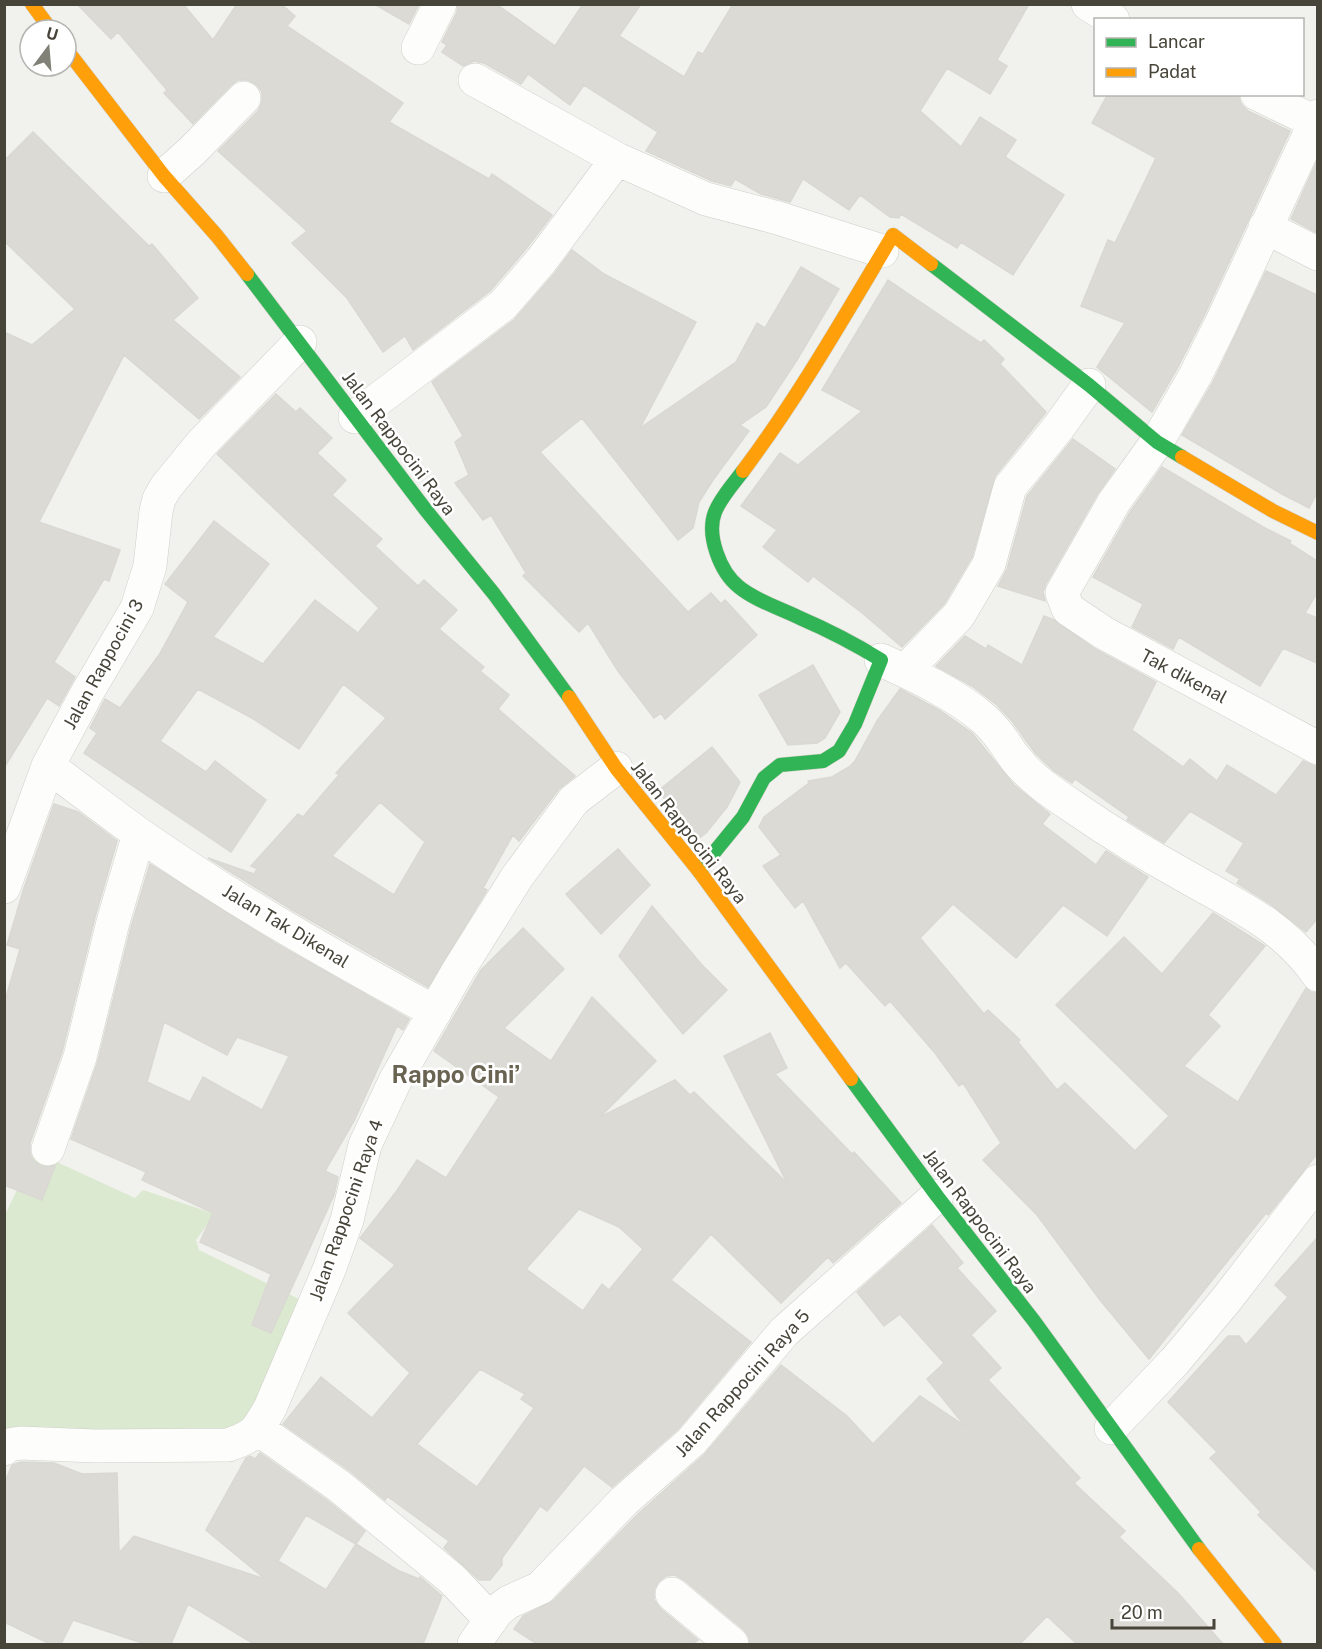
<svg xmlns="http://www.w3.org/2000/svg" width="1322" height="1649" font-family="'Public Sans',sans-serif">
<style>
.green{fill:#dbe9d0}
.building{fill:#dbdad5;stroke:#d9d8d3;stroke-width:1.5;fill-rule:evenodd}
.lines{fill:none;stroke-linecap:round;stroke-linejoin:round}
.street-casing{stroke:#cfcfca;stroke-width:34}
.fast-casing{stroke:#d0cec4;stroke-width:15}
.slow-casing{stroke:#d0cec4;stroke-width:15}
.street{stroke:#fdfdfc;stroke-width:33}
.fast{stroke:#30b455;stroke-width:14}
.slow{stroke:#ff9f0a;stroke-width:14}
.labels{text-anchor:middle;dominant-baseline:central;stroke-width:5;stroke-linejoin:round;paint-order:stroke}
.street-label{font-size:18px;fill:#474439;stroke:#fff}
.district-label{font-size:24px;font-weight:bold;fill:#696352;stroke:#fff}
</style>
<rect width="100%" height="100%" fill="#f1f1ed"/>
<path class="green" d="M 35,1152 L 135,1198 L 143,1190 L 215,1214 L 196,1240 L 199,1250 L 307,1303 L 252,1431 L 5,1443 L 5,1215 Z"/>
<path class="building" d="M 77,4 L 183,4 L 213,40 L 237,4 L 281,4 L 295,16 L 287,26 L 403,103 L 389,122 L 489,179 L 492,174 L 552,215 L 526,249 L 490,291 L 413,350 L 405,336 L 383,352 L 347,298 L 292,243 L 307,231 L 218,151 L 258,111 L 262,102 L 262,92 L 257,85 L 248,80 L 238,80 L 231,85 L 193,124 L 164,93 L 167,90 L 118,32 L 111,39 Z
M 374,4 L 419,4 L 409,24 Z
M 458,4 L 496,4 L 555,46 L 583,4 L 641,4 L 619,36 L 684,77 L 698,52 L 703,54 L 733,4 L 1029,4 L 997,60 L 1007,66 L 990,94 L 947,68 L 920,111 L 961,147 L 980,117 L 1016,140 L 1005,157 L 1064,195 L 1013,275 L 961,242 L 957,248 L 901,214 L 899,218 L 890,217 L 860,195 L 849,210 L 803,179 L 790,202 L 761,194 L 735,179 L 731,186 L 712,181 L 646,151 L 658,132 L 584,85 L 570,105 L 528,74 L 521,84 L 484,63 L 474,61 L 463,66 L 442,52 L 447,45 L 442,42 L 457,12 Z
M 1108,94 L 1238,94 L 1241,104 L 1248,111 L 1290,131 L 1203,318 L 1178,367 L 1152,412 L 1097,367 L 1125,323 L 1081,306 L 1108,240 L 1115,243 L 1156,158 L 1092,123 Z
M 33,132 L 149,246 L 152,244 L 198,298 L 173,320 L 240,377 L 199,419 L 124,355 L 39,522 L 120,550 L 109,581 L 104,579 L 54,662 L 75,677 L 59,706 L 47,698 L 4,768 L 4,332 L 32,345 L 75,309 L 4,241 L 4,161 Z
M 1317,161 L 1317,233 L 1291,219 Z
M 572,250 L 604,274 L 696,322 L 640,428 L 736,362 L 757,323 L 765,328 L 801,267 L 839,289 L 797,360 L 766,407 L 740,425 L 749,431 L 713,480 L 699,502 L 693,528 L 678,540 L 582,418 L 540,452 L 688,612 L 711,593 L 721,604 L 725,600 L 727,602 L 757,635 L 665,719 L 661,713 L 654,718 L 618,671 L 588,623 L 579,632 L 523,576 L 526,573 L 491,515 L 483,520 L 455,483 L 469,475 L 455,442 L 463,436 L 432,382 L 514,320 L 555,273 Z
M 1266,271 L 1317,295 L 1317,493 L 1309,508 L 1282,494 L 1182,435 L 1212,384 Z
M 888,280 L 981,343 L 984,340 L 1004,359 L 1000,364 L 1046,412 L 995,476 L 972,557 L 944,604 L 902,647 L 861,612 L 813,576 L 808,582 L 763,547 L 777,530 L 741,506 L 780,453 L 798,465 L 862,411 L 822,390 Z
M 276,394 L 296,412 L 300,408 L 332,438 L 317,453 L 346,480 L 332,495 L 382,539 L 375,546 L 418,586 L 424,580 L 457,610 L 439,629 L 484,667 L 480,671 L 509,695 L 498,709 L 575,776 L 559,789 L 519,841 L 513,835 L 483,888 L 487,890 L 428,987 L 294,911 L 208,858 L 254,874 L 257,869 L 251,866 L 298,814 L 303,817 L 339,775 L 336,773 L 386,718 L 343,684 L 299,749 L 252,718 L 198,689 L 160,741 L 206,772 L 215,761 L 266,800 L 231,852 L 84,753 L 97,733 L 90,728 L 105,699 L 120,708 L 159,655 L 188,602 L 165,584 L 214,521 L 269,564 L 213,637 L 263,664 L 315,600 L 358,633 L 379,608 L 217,454 ZM 380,802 L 425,842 L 394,895 L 332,856 Z
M 1073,439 L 1115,469 L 1098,493 L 1046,584 L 1043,592 L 1045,601 L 998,586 L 1007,569 L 1027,496 Z
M 1162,467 L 1263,527 L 1291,541 L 1289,543 L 1317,561 L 1317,593 L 1305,613 L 1317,618 L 1317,663 L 1283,648 L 1260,686 L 1179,637 L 1173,649 L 1132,627 L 1143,604 L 1093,577 L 1130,512 Z
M 1044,616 L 1054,620 L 1095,649 L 1156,682 L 1132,730 L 1183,767 L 1190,759 L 1217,781 L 1227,765 L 1276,795 L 1303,761 L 1317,767 L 1317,919 L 1306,932 L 1269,903 L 1237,883 L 1240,879 L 1226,871 L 1244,843 L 1190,811 L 1164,843 L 1127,820 L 1129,817 L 1075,779 L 1072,783 L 1054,771 L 1035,753 L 1012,721 L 997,705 L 972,686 L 936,666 L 965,636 L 986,649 L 988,645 L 1022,665 Z
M 813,665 L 840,712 L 825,738 L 817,743 L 788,745 L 759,695 Z
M 900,689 L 939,710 L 972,733 L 1014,785 L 1050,814 L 1042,824 L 1096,865 L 1106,851 L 1148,877 L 1107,936 L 1063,905 L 1016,958 L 953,904 L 920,938 L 984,1014 L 988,1010 L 1020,1040 L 1018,1042 L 1057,1090 L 1065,1083 L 1135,1151 L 1169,1116 L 1056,1005 L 1124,937 L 1162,974 L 1213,913 L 1265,946 L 1208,1015 L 1220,1026 L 1184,1066 L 1238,1102 L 1306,988 L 1311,992 L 1317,993 L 1317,1154 L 1268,1215 L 1266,1213 L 1149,1359 L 1100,1300 L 1037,1215 L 983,1160 L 1001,1143 L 963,1083 L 959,1086 L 935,1053 L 890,1001 L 885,1006 L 846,963 L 840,968 L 803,901 L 795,908 L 763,866 L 781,855 L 759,827 L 764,817 L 809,783 L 808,781 L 832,777 L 849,767 L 855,761 L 877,721 Z
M 712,747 L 740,782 L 727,807 L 706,833 L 698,839 L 658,791 Z
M 54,804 L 78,812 L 117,841 L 95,917 L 62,1052 L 30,1143 L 30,1153 L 34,1162 L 42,1167 L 55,1166 L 42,1200 L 4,1185 L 4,1004 L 20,949 L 7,945 L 24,888 Z
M 618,849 L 650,885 L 601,934 L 566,894 Z
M 150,864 L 275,943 L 409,1019 L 403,1030 L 397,1026 L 354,1121 L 325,1171 L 338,1177 L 334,1195 L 271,1333 L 252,1325 L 271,1274 L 200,1242 L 213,1213 L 142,1180 L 146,1172 L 71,1139 L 98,1061 L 131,927 ZM 164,1022 L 227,1055 L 237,1037 L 289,1056 L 262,1110 L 203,1077 L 190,1102 L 147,1082 Z
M 652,906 L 702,965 L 727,990 L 683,1034 L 619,956 Z
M 523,928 L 564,969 L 504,1028 L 551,1061 L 592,997 L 656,1061 L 600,1117 L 675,1080 L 690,1095 L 694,1092 L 787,1183 L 724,1056 L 770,1033 L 787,1068 L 775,1074 L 852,1154 L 854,1152 L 901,1203 L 833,1263 L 828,1257 L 781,1303 L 711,1234 L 671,1280 L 751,1342 L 679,1428 L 612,1487 L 584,1466 L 547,1511 L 540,1506 L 502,1558 L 502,1565 L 490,1580 L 479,1580 L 444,1548 L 449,1541 L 387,1496 L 385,1500 L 350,1471 L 283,1424 L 321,1377 L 372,1418 L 410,1373 L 348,1313 L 395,1265 L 360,1238 L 396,1192 L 417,1160 L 446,1178 L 499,1097 L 434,1051 L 481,970 ZM 579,1209 L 619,1227 L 643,1249 L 609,1290 L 602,1284 L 583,1311 L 526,1269 ZM 480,1369 L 525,1394 L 521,1399 L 534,1408 L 477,1487 L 417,1444 Z
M 932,1225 L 963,1263 L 957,1268 L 996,1311 L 971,1335 L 1001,1368 L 988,1380 L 1080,1478 L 1074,1483 L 1125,1531 L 1119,1537 L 1178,1593 L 1223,1644 L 1077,1644 L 1047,1616 L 1020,1644 L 750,1644 L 749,1637 L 744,1630 L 684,1580 L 675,1575 L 666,1576 L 658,1582 L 654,1590 L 654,1600 L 660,1608 L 698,1640 L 693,1644 L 537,1644 L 514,1629 L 523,1616 L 553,1601 L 637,1515 L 704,1455 L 781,1365 L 847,1416 L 873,1444 L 920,1396 L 965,1426 L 927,1379 L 944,1363 L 900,1314 L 884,1326 L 857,1292 Z
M 1317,1238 L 1317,1572 L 1258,1515 L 1261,1512 L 1210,1458 L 1217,1452 L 1168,1402 L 1228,1336 L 1239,1336 L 1246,1345 L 1288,1297 L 1275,1285 Z
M 260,1453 L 328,1501 L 365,1531 L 356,1544 L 397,1570 L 419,1579 L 420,1577 L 442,1596 L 423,1644 L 254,1644 L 188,1604 L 171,1644 L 145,1644 L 73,1620 L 61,1644 L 50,1644 L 4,1622 L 4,1484 L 12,1465 L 21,1462 L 54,1463 L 82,1474 L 117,1473 L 119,1553 L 134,1536 L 265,1579 L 206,1530 L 246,1458 L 250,1456 L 255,1459 ZM 306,1515 L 356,1544 L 326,1590 L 278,1561 Z"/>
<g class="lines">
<defs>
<path id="street" d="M 1088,4 L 1113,20
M 418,48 L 440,4
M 475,80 L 617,159 L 706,199 L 778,218 L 882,251
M 1257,94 L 1315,122
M 1318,116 L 1220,326 L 1195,376 L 1157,442 L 1114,502 L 1062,593 L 1068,609 L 1104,633 L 1318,748
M 164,176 L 192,151 L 244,98
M 1265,227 L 1318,254
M 355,417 L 503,305 L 541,261 L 617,159
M 881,660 C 914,675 957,695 984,719 C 1000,733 1003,742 1015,758 C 1030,778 1054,794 1075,808 C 1111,833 1149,856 1187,877 C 1239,907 1282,924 1318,975
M 905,671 L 959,615 L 989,564 L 1010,487 L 1058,428 L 1089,385
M 48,766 C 78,788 108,812 139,834 C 233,900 334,957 435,1012
M 4,887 L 48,766 L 87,693 L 137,608 L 150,566 L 156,511 L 159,499 L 166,487 L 202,443 L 300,342
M 48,1149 L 80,1057 L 113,922 L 139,834
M 1111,1428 L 1175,1361 L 1226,1300 L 1318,1181
M 258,1429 L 339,1486 L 452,1579 L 491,1620
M 4,1449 L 9,1445 L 20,1443 L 95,1446 L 228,1445 C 255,1436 256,1432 270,1408 L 329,1270 L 347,1220 L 365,1145 L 395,1081 L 458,971 L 517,877 L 574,800 L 616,768
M 672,1594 L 732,1644
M 474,1644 L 498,1610 L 509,1602 L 540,1588 L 624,1501 L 692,1441 L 784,1332 L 937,1196"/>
<path id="fast" d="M 931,264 L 1089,385 L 1157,442 L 1182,457
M 247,274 L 425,509 L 494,594 L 569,697
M 699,871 L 743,817 L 764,778 L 780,765 L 823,761 L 839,751 L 855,724 L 881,660 C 855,644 828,630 800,618 C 780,608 756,601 739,587 C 720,572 706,535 715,512 C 721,497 734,483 743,471
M 851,1079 L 937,1196 L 1034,1321 L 1199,1549"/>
<path id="slow" d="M 32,4 L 51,30
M 66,49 L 164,176 L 217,236 L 247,274
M 1182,457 L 1273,511 L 1318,533
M 743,471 C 799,396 845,315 893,235 L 931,264
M 569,697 L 616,768 L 699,871 L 851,1079
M 1199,1549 L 1275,1644"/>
</defs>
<use href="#street" class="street-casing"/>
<use href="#fast" class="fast-casing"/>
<use href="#slow" class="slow-casing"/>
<use href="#street" class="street"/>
<use href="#fast" class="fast"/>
<use href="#slow" class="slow"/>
</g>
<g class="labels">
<g class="street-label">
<text transform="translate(399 443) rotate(53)">Jalan Rappocini Raya</text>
<text transform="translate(103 664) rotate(-61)">Jalan Rappocini 3</text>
<text transform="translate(1184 676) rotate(28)">Tak dikenal</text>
<text transform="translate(689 832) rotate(52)">Jalan Rappocini Raya</text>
<text transform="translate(286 926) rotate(31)">Jalan Tak Dikenal</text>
<text transform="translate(346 1210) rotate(-71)">Jalan Rappocini Raya 4</text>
<text transform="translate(980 1221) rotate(53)">Jalan Rappocini Raya</text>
<text transform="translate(742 1383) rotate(-48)">Jalan Rappocini Raya 5</text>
</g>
<g class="district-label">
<text x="456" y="1074">Rappo Ciniʼ</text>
</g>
</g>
<rect width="1322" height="1649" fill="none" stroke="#474439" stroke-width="12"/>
<rect x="1094" y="18" width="210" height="78" fill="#ffffff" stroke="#b5b4b0" stroke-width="1.5"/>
<rect x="1106" y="38" width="30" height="9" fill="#30b455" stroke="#b5b4b0" stroke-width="1.5"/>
<text x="1148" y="48" font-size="18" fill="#474439">Lancar</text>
<rect x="1106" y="68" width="30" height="9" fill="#ff9f0a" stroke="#b5b4b0" stroke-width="1.5"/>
<text x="1148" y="78" font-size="18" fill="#474439">Padat</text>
<g transform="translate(48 48) rotate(16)"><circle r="28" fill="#ffffff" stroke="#b5b4b0" stroke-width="1.5"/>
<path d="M0-4.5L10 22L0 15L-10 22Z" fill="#828178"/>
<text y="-9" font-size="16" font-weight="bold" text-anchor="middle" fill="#474439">U</text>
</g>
<path d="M1112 1619v9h102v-9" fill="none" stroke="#474439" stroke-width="3"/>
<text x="1121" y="1619" font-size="18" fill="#474439" stroke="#ffffff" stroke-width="4.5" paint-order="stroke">20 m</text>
</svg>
